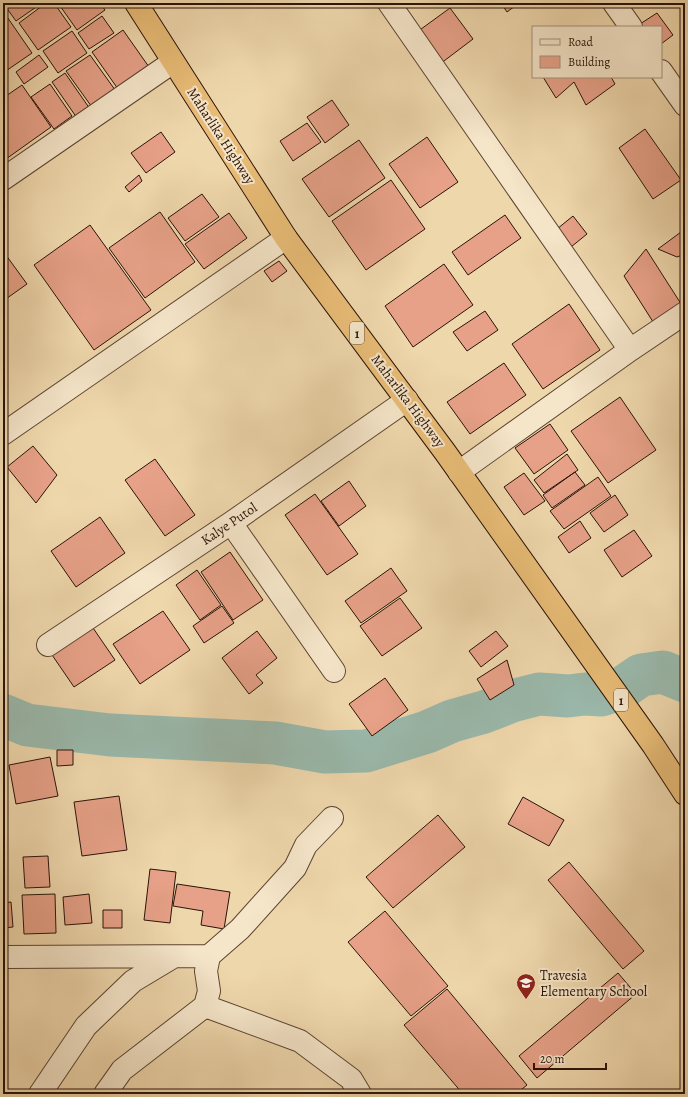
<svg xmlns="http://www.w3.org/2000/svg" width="688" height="1097" font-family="Alegreya,serif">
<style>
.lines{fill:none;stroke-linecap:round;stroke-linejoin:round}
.river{stroke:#9ab9ac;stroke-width:43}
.building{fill:#e7a188;stroke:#2a1308}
.minor-casing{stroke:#5b4431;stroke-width:24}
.highway-casing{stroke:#2a1308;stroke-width:24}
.minor{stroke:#f5e5c9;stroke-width:22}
.highway{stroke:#e8bc76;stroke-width:22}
.labels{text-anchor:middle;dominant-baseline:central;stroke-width:4;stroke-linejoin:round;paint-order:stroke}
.shield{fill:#f5e5c9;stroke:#675242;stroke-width:1}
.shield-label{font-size:13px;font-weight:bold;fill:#2a1308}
.street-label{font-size:14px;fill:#2a1308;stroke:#f5e5c9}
.poi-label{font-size:14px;fill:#2a1308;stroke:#f5e5c9;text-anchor:start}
</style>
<rect width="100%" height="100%" fill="#efd7ac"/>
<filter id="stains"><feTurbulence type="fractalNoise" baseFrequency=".005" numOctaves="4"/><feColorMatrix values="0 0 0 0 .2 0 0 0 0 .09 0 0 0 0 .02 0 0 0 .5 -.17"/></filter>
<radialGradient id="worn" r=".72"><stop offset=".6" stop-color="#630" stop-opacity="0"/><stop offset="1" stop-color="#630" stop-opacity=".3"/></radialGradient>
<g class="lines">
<path class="river" d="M 3,715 L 27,725 L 110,735 L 275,743 L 325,752 L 366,751 L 427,732 L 452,721 L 484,712 L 512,701 L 539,694 L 568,696 L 585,694 L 601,695 L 622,688 L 641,675 L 663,672 L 685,681"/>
</g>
<path class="building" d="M 3,3 L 42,3 L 16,21 Z
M 46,3 L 54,3 L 71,27 L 38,50 L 19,23 Z
M 58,3 L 100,3 L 105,10 L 77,30 Z
M 501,3 L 519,3 L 507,12 Z
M 450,8 L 473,39 L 440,64 L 417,32 Z
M 3,11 L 32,53 L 3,73 Z
M 657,13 L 673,35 L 661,44 L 661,27 L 642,27 L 640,24 Z
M 102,16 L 114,33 L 89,49 L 78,33 Z
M 123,30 L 149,67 L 118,89 L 92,52 Z
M 72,31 L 87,53 L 58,73 L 43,51 Z
M 39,55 L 48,67 L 24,84 L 16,72 Z
M 90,55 L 118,94 L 94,110 L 66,71 Z
M 65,73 L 90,109 L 77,118 L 52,82 Z
M 543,77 L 611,77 L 615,84 L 586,105 L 574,82 L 556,98 Z
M 50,84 L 72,116 L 54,129 L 31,97 Z
M 22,85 L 51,127 L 6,159 L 3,155 L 3,98 Z
M 332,100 L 349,125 L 325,143 L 307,117 Z
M 307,123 L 321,142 L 293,161 L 280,141 Z
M 645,129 L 681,180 L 653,199 L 619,148 Z
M 161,132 L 175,152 L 146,173 L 131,153 Z
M 427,137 L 458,182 L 420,208 L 389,164 Z
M 359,140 L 385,178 L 329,217 L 302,179 Z
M 139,175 L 142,181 L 129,192 L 125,187 Z
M 391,180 L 425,229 L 366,270 L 332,221 Z
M 202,194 L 219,217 L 185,241 L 168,218 Z
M 160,212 L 195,262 L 145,298 L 109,248 Z
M 229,213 L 247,238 L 204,269 L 185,244 Z
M 505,215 L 521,238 L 468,275 L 452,252 Z
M 573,216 L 587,234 L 571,247 L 557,229 Z
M 90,225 L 151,310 L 94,350 L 34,265 Z
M 685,229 L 685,254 L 677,257 L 658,249 Z
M 646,249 L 683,307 L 655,325 L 624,276 Z
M 3,251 L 27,284 L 3,301 Z
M 279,261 L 287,271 L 272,282 L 264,271 Z
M 444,264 L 473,305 L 413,347 L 385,306 Z
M 569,304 L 600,350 L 543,389 L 512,344 Z
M 485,311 L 498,330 L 467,351 L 453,332 Z
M 504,363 L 526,395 L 470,434 L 447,402 Z
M 620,397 L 656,450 L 608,483 L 571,431 Z
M 550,424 L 568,450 L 534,474 L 515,448 Z
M 33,446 L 57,475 L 36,503 L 7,467 Z
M 567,454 L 578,470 L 544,493 L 534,480 Z
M 155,459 L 195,515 L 165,536 L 125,480 Z
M 575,472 L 585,485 L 552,508 L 543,495 Z
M 524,473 L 545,501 L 524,515 L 504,487 Z
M 598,477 L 611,496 L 564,529 L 550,511 Z
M 349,481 L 366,506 L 339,526 L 321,501 Z
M 315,494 L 358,554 L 327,575 L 285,515 Z
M 615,495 L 628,515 L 604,532 L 590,513 Z
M 100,517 L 125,553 L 76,587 L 51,551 Z
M 580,521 L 591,538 L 569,553 L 558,537 Z
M 634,530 L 652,556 L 622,577 L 604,550 Z
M 230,552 L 263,600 L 233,620 L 201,572 Z
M 391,568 L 407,591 L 361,623 L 345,601 Z
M 197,570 L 221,605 L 200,620 L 176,585 Z
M 400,598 L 422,628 L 382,656 L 360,626 Z
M 222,606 L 234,623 L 204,643 L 193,626 Z
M 163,611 L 190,650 L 140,684 L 113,644 Z
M 91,625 L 115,660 L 74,687 L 50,652 Z
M 257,631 L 277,658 L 256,675 L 263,683 L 249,694 L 222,658 Z
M 496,631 L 508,646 L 481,667 L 469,651 Z
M 507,660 L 514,685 L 490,700 L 477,679 Z
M 385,678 L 408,710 L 372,736 L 349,704 Z
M 57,750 L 73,750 L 73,765 L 57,766 Z
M 50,757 L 58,796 L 16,804 L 9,765 Z
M 119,796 L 127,850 L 82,856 L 74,802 Z
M 523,797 L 564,820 L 549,846 L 508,824 Z
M 438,815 L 465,847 L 393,908 L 366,877 Z
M 48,856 L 50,887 L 25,888 L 23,857 Z
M 569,862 L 644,951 L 623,969 L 548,880 Z
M 150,869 L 176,872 L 170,923 L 144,920 Z
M 177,884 L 230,892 L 224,929 L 201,925 L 203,911 L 173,906 Z
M 55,894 L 56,933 L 24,934 L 22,895 Z
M 89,894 L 92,923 L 65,925 L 63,897 Z
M 11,902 L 13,927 L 3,928 L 3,903 Z
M 103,910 L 122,910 L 122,928 L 103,928 Z
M 385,911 L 448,986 L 411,1016 L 348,942 Z
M 618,973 L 636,994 L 537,1078 L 519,1056 Z
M 447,989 L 527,1085 L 516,1094 L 463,1094 L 404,1025 Z"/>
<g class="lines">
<defs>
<path id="minor" d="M 389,3 L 630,350
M 614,3 L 631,27
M 661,71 L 685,105
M 3,179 L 173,62
M 3,434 L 286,238
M 459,472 L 630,350 L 685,313
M 231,523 L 334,671
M 48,645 L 231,523 L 407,400
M 3,957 L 209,956
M 205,1006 L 300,1041 L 351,1079 L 360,1094
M 40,1094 L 86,1026 L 133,981 L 173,957
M 105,1094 L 122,1070 L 205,1006 L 209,991 L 206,971 L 209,956 L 240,929 L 295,868 L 306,845 L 332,818"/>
<path id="highway" d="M 136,3 L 286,238 L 445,452 L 653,745 L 685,794"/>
</defs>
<use href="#minor" class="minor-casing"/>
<use href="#highway" class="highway-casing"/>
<use href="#minor" class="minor"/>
<use href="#highway" class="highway"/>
</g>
<defs>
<symbol id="school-pin" viewBox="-11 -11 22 30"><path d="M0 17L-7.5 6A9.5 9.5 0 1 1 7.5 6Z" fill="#8f2418" stroke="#f5e5c9"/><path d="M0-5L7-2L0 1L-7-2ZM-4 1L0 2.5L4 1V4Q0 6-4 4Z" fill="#fff"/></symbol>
</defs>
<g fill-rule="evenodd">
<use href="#school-pin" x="515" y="972" width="22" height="30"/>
</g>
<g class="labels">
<g class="shield">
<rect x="350" y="322" width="14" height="22" rx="3"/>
<rect x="614" y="689" width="14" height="22" rx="3"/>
</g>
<g class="shield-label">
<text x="357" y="333">1</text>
<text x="621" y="700">1</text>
</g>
<g class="street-label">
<text transform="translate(221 136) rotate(57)">Maharlika Highway</text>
<text transform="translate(408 401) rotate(53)">Maharlika Highway</text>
<text transform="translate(229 524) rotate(-34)">Kalye Putol</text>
</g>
<g class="poi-label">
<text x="540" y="975">Travesia<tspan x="540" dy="16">Elementary School</tspan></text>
</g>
</g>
<rect width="688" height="1097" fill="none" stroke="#efd7ac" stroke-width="16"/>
<rect x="4" y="4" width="680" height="1089" fill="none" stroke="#2a1308" stroke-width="2"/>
<rect x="8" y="8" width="672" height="1081" fill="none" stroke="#2a1308"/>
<rect x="532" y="26" width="130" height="52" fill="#f5e5c9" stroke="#a4917c"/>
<rect x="540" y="39" width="20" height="6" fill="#f5e5c9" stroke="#a4917c"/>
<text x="568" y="46" font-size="12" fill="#2a1308">Road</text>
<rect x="540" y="56" width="20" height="12" fill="#e7a188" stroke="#a4917c"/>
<text x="568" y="66" font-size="12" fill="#2a1308">Building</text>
<path d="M534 1063v6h72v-6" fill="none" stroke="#2a1308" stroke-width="2"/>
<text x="540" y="1063" font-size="12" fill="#2a1308" stroke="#f5e5c9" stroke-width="3" paint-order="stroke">20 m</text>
<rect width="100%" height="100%" filter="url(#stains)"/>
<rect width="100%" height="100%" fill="url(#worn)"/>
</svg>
